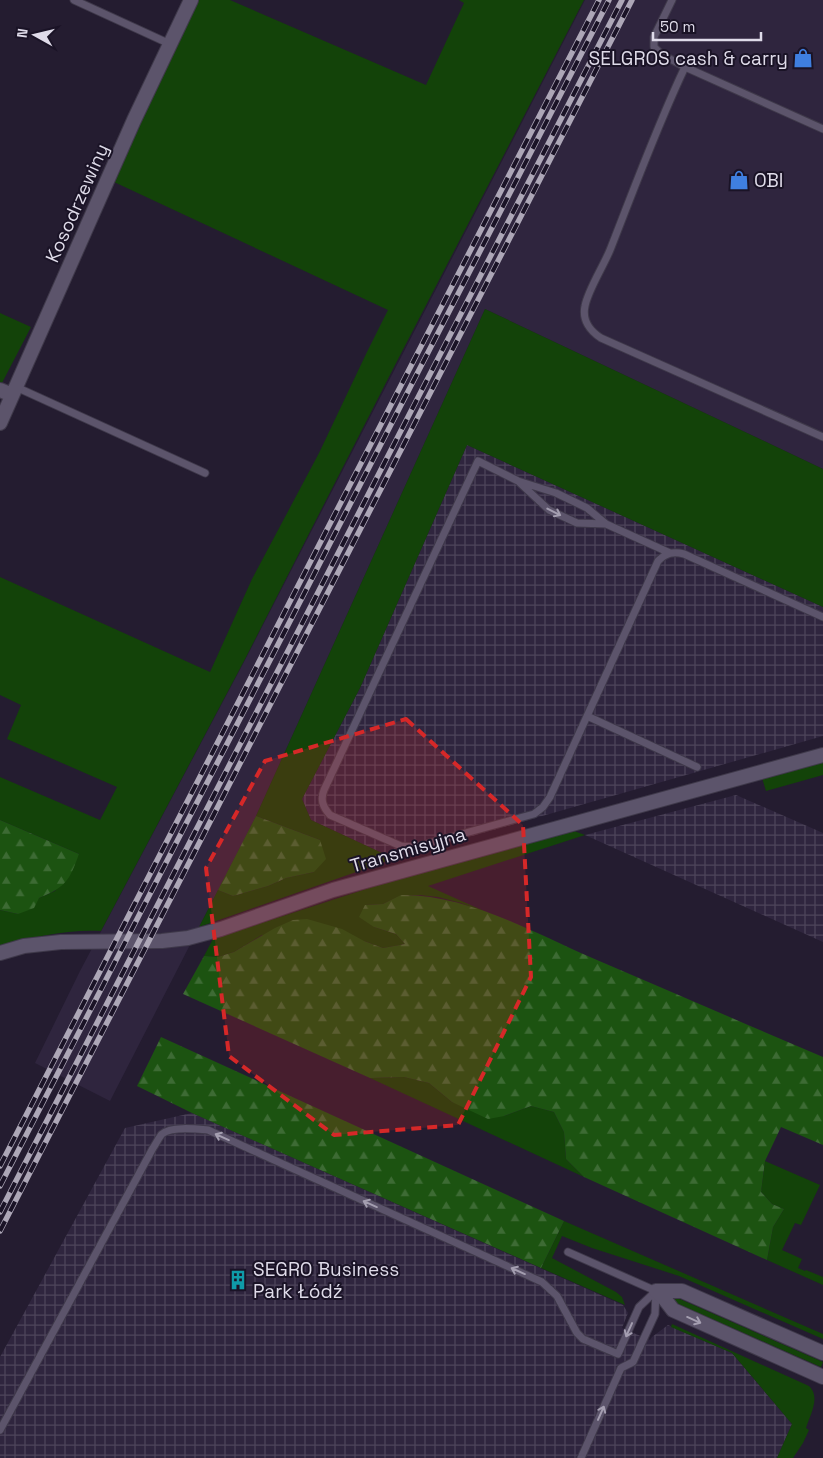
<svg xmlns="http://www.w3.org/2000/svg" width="823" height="1458" font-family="'Space Grotesk',sans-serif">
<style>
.built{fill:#2f253e}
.industrial{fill:url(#industrial-grid)}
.green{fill:#134309}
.forest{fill:url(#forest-firs)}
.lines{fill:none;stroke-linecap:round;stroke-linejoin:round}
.service-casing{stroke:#3f394a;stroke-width:9}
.minor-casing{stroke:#3f394a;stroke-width:16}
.tertiary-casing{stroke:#3f394a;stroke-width:16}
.service{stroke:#5c546b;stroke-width:7}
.minor{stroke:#5c546b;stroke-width:14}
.tertiary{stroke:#5c546b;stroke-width:14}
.rail-casing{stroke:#ada7b7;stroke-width:5.5}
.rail{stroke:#1a1326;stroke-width:4;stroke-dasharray:11;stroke-linecap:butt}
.oneway{stroke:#a49eb0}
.marked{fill:#d62828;fill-opacity:0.2;stroke:#d62828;stroke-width:4;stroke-dasharray:10 6;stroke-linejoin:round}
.labels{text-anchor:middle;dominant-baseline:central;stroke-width:4;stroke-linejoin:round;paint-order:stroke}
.poi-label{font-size:19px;fill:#dfdbe9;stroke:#1a1326;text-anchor:start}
.street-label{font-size:19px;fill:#dfdbe9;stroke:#1a1326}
</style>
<defs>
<pattern id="industrial-grid" width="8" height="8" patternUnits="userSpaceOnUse" patternTransform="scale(1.25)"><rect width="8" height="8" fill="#2f253e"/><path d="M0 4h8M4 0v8" fill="none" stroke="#4d445a"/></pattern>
<pattern id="forest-firs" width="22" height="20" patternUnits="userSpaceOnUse" patternTransform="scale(1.25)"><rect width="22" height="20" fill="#1c5311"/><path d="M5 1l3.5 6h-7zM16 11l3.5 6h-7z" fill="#3d6b34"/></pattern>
</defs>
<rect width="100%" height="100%" fill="#241c30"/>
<path class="built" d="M 585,0 L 823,0 L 823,469 L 485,309 L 256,816 L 110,1101 L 35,1063 L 80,971 L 244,662 Z"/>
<path class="industrial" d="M 467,445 L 823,607 L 823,736 L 402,856 L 382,853 L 311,820 L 302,799 L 360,688 Z
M 736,795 L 823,833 L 823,942 L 585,835 Z
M 192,1113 L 623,1305 L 628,1313 L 622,1328 L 650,1340 L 652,1337 L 668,1325 L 732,1353 L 792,1424 L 777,1458 L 0,1458 L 0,1357 L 125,1128 Z"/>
<path class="green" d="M 197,0 L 230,0 L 426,85 L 464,3 L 459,0 L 584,0 L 394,367 L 244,661 L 101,931 C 71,929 29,937 0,946 L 0,910 L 18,914 L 39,898 L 55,891 L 79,854 L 0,820 L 0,777 L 100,820 L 117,787 L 7,739 L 21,705 L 0,695 L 0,577 L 210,672 L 252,579 L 319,453 L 366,354 L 388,310 L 114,182 Z
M 485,309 L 823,469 L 823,607 L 467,445 L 360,688 L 302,799 L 311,820 L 382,853 L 402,856 L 199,927 L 218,890 L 233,896 L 268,886 L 286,878 L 314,872 L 320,840 L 256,816 Z
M 0,313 L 31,327 L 2,383 L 0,382 Z
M 823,761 L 823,775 L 766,791 L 762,778 Z
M 574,831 L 585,835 L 428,886 L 495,916 L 461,903 L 438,897 L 419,895 L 402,895 L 383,904 L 365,905 L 374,927 L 396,934 L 405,944 L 383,948 L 364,941 L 262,935 L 234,952 L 218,957 L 204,956 L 213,939 L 406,876 Z
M 404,1077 L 429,1083 L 452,1102 L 504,1116 L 531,1106 L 554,1112 L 564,1132 L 566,1159 L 584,1177 L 370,1078 Z
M 765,1161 L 820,1185 L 801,1225 L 795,1223 L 782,1250 L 802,1259 L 798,1268 L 805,1271 L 806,1270 L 823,1277 L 823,1285 L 767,1260 L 773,1227 L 784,1209 L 772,1204 L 761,1192 Z
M 564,1221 L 823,1334 L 823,1339 L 679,1276 L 592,1248 L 562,1236 L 552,1258 L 616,1292 L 622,1297 L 625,1305 L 541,1268 Z
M 673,1296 L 823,1362 L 821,1367 L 669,1300 Z
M 672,1324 L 809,1386 C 821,1397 810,1415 806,1428 L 809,1430 L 803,1443 L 793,1458 L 777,1458 L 792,1424 L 732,1353 L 671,1327 Z"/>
<path class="forest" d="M 256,816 L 320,840 L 326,859 L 314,872 L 286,878 L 268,886 L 233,896 L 218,890 Z
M 0,820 L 79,854 C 69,881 66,887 39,898 L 34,908 L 18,914 L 0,910 Z
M 401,895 C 465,894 533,932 590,957 C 668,990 745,1024 823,1057 L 823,1145 L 781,1127 L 765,1161 L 761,1192 L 772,1204 L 784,1209 L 773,1227 L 767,1260 L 584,1177 L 566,1159 L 564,1132 L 554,1112 L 531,1106 L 504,1116 L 488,1119 L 452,1102 L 429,1083 L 404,1077 L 370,1078 L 183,994 L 204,956 L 218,957 L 234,952 L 275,928 L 293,920 L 307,919 L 342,929 L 364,941 L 383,948 L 405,944 L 396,934 L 374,927 L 359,917 L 365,905 L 383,904 Z
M 161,1037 L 564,1221 L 541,1268 L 192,1113 L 137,1086 Z"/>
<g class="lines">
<defs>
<path id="service" d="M 74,0 L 170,44
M 672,0 L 654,37 L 654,47 L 661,54 L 685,67 C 657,126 634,189 610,250 C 603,267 588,290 585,306 C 582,320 590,331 601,338 L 823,437
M 685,67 L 823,129
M 16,387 L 205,473
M 520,483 L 549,510 L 577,523 L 606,524
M 670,553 L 606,524 L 587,508 L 556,493 L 518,481 L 478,461 L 324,790 C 320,800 323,807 330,815 L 401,846 L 415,847 L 534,814 L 543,807 L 550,797 L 658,561 C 666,553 673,551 684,554 L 823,617
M 587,716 L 697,767
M 568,1252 L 656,1291
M 0,1430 L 153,1148 C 156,1144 159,1137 162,1134 C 171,1126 197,1129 208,1130 L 542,1282 L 557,1296 L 577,1333 L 583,1339 L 618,1354 L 639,1307 L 656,1291
M 581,1458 L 621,1368 L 633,1362 L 655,1314 L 656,1291"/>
<path id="minor" d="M 0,390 L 12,395
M 0,423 L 134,120 L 191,0
M 656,1291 L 663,1297 L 673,1310 L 823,1377
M 656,1291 L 682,1291 L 823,1353"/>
<path id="tertiary" d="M 0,953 L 24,946 L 61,942 L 162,941 L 188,938 L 221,929 L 333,890 L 823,755"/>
</defs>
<use href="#service" class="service-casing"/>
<use href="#minor" class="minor-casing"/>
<use href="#tertiary" class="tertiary-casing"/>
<use href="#service" class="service"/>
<use href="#minor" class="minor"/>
<use href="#tertiary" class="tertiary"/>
<defs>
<path id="rail" d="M 0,1166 L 599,0
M 0,1186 L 609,0
M 0,1212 L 622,0
M 0,1231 L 632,0"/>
</defs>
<use href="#rail" class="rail-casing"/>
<use href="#rail" class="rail"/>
</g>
<defs><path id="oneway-shaft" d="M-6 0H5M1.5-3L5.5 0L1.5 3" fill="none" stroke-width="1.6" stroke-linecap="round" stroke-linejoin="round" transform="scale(1.25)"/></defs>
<g class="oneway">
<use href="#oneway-shaft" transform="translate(554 512) rotate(27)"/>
<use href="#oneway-shaft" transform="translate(222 1137) rotate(-156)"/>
<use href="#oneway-shaft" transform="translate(370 1204) rotate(-156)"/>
<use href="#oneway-shaft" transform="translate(518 1271) rotate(-156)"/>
<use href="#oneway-shaft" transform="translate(694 1320) rotate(24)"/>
<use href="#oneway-shaft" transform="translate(629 1330) rotate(114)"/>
<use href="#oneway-shaft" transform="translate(601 1413) rotate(-66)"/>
</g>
<path class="marked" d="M 406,719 L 523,825 L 531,977 L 458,1125 L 334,1135 L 229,1056 L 206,868 L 265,761 Z"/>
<defs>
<symbol id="shop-bare" viewBox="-9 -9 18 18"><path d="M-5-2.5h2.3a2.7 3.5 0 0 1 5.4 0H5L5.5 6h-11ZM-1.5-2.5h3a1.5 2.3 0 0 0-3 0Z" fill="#3f7fe0" stroke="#1a1326" stroke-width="2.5" paint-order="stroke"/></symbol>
<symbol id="building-bare" viewBox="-9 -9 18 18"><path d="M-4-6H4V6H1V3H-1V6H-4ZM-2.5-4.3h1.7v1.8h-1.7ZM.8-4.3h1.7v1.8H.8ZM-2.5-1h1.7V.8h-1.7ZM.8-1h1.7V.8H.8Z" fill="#0f9aa8" stroke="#1a1326" stroke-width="2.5" paint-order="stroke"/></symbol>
</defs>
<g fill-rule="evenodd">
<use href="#shop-bare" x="789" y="44" width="28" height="28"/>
<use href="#shop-bare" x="725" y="166" width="28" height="28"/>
<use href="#building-bare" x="224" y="1266" width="28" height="28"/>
</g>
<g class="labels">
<g class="poi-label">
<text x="788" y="58" text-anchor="end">SELGROS cash &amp; carry</text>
<text x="754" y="180">OBI</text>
<text x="253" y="1269">SEGRO Business<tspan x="253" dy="22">Park Łódź</tspan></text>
</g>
<g class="street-label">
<text transform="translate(77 203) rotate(-66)">Kosodrzewiny</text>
<text transform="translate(408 850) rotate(-16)">Transmisyjna</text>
</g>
</g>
<g transform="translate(35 35) rotate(278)" stroke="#1a1326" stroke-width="4" paint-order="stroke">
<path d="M0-4L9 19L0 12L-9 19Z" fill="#dfdbe9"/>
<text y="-8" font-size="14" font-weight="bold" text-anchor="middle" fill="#dfdbe9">N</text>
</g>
<path d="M653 32v8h108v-8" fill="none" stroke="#dfdbe9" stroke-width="2.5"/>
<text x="660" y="32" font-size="15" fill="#dfdbe9" stroke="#1a1326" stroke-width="4" paint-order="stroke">50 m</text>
</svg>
